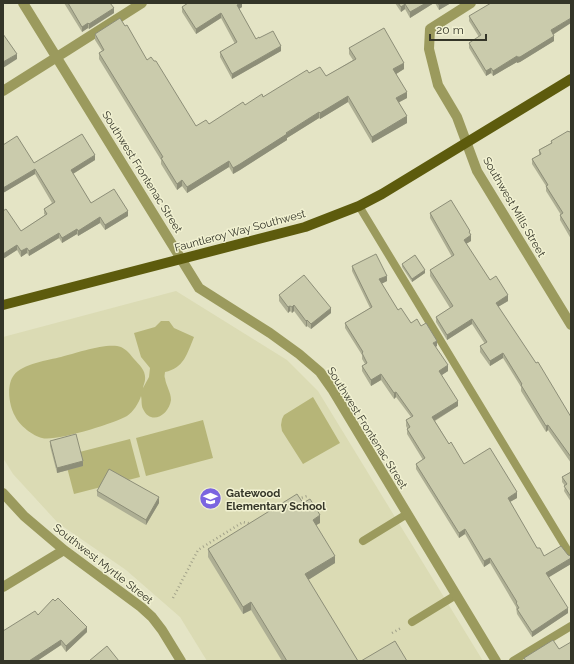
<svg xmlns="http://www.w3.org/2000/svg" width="574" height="664" font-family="Raleway,sans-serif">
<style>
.built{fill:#dbdbb4}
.green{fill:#b6b578}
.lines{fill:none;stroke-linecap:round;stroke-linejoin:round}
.path{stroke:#a1a189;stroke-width:2.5;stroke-dasharray:1 3;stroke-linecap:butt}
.service{stroke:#9b9a5d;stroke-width:8}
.minor{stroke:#9b9a5d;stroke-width:10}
.primary{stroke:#5d5b0d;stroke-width:10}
.wall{fill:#aeaf94}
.shaded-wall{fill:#8d8e78}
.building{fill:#cacbac;stroke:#8d8e78}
.labels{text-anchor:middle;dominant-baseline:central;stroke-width:3;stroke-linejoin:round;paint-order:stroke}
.street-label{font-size:11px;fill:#343528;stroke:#f1f1d1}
.poi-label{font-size:11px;font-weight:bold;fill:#343528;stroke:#f1f1d1;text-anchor:start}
</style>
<rect width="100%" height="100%" fill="#e4e4c5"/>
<path class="built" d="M 176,291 L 287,360 L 318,391 L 483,661 L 207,661 L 180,617 L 126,570 L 58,523 L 13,474 L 3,458 L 3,337 Z"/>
<path class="green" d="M 161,321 L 169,321 L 174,328 L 194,337 C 187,354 184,368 165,372 C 165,373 164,377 165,378 C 166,386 171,392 171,400 C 169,415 151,426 143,409 C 141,405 142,400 141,396 C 139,403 133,412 127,416 C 115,423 55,442 42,438 C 33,436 19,425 15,416 C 9,406 6,385 14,375 C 22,364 49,360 61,357 C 76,353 108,342 121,347 C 127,350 130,354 134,359 C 140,366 146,370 145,380 C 145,382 143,386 143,388 L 149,377 L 150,368 L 141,357 L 134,333 L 155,327 Z
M 313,397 L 340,443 L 303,464 L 282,431 L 281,425 L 282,419 L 284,415 Z
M 203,420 L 213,458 L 146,476 L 136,438 Z
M 130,439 L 140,477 L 74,494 L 64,456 Z"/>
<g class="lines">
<path class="path" d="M 298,499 L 307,496
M 173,598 L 198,550 L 243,522 L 252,524
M 392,633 L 401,628"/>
<path class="service" d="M 359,206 L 571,556
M 363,541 L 407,514
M 412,622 L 456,595
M 513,661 L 571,626"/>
<path class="minor" d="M 23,3 L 199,288 L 270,333 L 299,354 L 320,372 L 332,389 L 496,661
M 471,3 L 430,29 L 429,49 L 438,85 L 457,117 L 477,171 L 571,325
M 3,91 L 68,50 L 142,3
M 3,493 L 24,516 L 64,550 L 141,607 L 152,617 L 162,630 L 181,661
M 3,587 L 64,550"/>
<path class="primary" d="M 3,305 L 305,227 L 359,206 L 382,194 L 571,79"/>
</g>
<path class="wall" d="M 64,3 L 110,3 L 114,13 L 89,29 L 88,28 L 82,32 Z
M 242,3 L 242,7 L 239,9 L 256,39 L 259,38 L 281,51 L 232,79 L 220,57 L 220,52 L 235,44 L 221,18 L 196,34 L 182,12 L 182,7 Z
M 395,3 L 434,3 L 410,18 L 405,9 L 401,12 Z
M 435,3 L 451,3 L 439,10 Z
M 469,16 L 553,34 L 554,41 L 520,62 L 517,63 L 517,62 L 493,76 L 491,73 L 486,76 L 469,48 L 469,43 L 479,37 L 469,21 Z
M 95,34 L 147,60 L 196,126 L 209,124 L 245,105 L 263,97 L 309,73 L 326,76 L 353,60 L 349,54 L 349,48 L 404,69 L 396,74 L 407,98 L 399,102 L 407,123 L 372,143 L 348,102 L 320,119 L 319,118 L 287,138 L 287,140 L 240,170 L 233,174 L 229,167 L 187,193 L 182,186 L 177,190 L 161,164 L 161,160 L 99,59 L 99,53 L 102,51 L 95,40 Z
M 571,131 L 571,239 L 560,220 L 560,215 L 561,215 L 546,191 L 546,186 L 532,164 L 532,159 L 539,155 L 539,150 L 551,143 L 551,141 Z
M 3,145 L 34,163 L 95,160 L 73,174 L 91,203 L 128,216 L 105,230 L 100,223 L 78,236 L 77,234 L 62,243 L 59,238 L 29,256 L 27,253 L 21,257 L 17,250 L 3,259 L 21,231 L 45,215 L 44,214 L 44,209 L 52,203 L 35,174 L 3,193 Z
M 430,213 L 470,233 L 471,241 L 466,244 L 490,280 L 508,301 L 498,307 L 571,417 L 571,463 L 548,430 L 546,432 L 521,391 L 521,387 L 503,358 L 490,366 L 480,352 L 480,346 L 485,344 L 472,324 L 447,340 L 436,322 L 436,317 L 450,308 L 430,276 L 430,270 L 452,257 L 430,218 Z
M 402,264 L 425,273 L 412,282 L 402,267 Z
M 352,266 L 387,281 L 381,284 L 398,310 L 411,323 L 421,326 L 437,346 L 435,347 L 448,371 L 441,375 L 458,406 L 435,421 L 449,444 L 464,464 L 517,498 L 510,502 L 537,548 L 544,556 L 568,555 L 571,556 L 571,564 L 548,577 L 568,613 L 532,637 L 517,614 L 516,607 L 490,563 L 484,567 L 465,534 L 459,538 L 416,469 L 416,464 L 423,460 L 407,434 L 407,428 L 406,426 L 406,420 L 411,417 L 396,397 L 394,399 L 381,380 L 371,386 L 362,371 L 362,366 L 365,364 L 362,359 L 362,355 L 345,328 L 345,323 L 370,308 L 352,271 Z
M 279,295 L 331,313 L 311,329 L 307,326 L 306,327 L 294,311 L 292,313 L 290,311 L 288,313 L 279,301 Z
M 50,441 L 83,466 L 57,473 L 50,446 Z
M 571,472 L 571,502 L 564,491 L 565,486 L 562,482 L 562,477 Z
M 97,491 L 159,503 L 146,525 L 97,496 Z
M 303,503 L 320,523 L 316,525 L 335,563 L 308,580 L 358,661 L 282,661 L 251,610 L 243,614 L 208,557 L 208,549 Z
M 38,615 L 87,632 L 66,652 L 61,645 L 37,661 L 3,661 Z"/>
<path class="shaded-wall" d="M 241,3 L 242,3 L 242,7 L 237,10 L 237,5 Z
M 426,3 L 434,3 L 410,18 L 410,12 Z
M 443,3 L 451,3 L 439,10 L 439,5 Z
M 405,4 L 405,9 L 401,12 L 401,7 Z
M 114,8 L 114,13 L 89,29 L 89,24 Z
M 221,13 L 221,18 L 196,34 L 196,29 Z
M 571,18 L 571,23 L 551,36 L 551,30 Z
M 88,23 L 88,28 L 82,32 L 82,27 Z
M 554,36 L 554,41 L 520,62 L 517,63 L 517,57 Z
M 281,46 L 281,51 L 232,79 L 232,74 Z
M 17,54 L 17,59 L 3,68 L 3,62 Z
M 517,56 L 517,62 L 493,76 L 493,71 Z
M 404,63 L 404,69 L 393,76 L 393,69 Z
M 491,68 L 491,73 L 486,76 L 486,71 Z
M 407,92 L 407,98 L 396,104 L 396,98 Z
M 348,96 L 348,102 L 320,119 L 320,113 Z
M 319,112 L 319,118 L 287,138 L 287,140 L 240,170 L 233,174 L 233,168 Z
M 407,116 L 407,123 L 372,143 L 372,137 Z
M 95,155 L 95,160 L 71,175 L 71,170 Z
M 229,161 L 229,167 L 187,193 L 187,187 Z
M 35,169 L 35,174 L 3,193 L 3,188 Z
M 182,180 L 182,186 L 177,190 L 177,184 Z
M 128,211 L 128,216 L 105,230 L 105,225 Z
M 100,217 L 100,223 L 78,236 L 78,231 Z
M 77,229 L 77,234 L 62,243 L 62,238 Z
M 59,233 L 59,238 L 29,256 L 29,251 Z
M 471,235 L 471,241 L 464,245 L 464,240 Z
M 17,245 L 17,250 L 3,259 L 3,254 Z
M 27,248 L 27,253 L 21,257 L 21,251 Z
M 425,270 L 425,273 L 412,282 L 412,279 Z
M 387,276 L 387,281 L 379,285 L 379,279 Z
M 508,295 L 508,301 L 496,308 L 496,303 Z
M 294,305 L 294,311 L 292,313 L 292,307 Z
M 290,306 L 290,311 L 288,313 L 288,307 Z
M 331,308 L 331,313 L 311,329 L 311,324 Z
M 472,319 L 472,324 L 447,340 L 447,335 Z
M 307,320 L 307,326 L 306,327 L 306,321 Z
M 437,341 L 437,346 L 433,349 L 433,343 Z
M 503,353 L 503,358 L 490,366 L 490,361 Z
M 448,365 L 448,371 L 439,377 L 439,371 Z
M 381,374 L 381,380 L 371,386 L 371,380 Z
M 396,392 L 396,397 L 394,399 L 394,393 Z
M 458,401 L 458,406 L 432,422 L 432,417 Z
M 548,425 L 548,430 L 546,432 L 546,426 Z
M 83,461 L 83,466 L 57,473 L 57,468 Z
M 517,492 L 517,498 L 508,503 L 508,498 Z
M 159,497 L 159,503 L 146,525 L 146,520 Z
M 320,515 L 320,523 L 313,527 L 313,520 Z
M 465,529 L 465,534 L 459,538 L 459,533 Z
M 335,556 L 335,563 L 305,582 L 305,574 Z
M 490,558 L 490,563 L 484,567 L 484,561 Z
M 571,558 L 571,564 L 546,579 L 546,573 Z
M 251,602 L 251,610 L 243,614 L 243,607 Z
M 568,608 L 568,613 L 532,637 L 532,632 Z
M 87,627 L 87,632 L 66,652 L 66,646 Z
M 61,640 L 61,645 L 37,661 L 29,661 Z"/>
<path class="building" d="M 68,3 L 110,3 L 114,8 L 89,24 L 88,23 L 82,27 Z
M 188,3 L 241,3 L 237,5 L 256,39 L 259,37 L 259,38 L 273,31 L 281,46 L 232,74 L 220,52 L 237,42 L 221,13 L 196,29 L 182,7 Z
M 398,3 L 426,3 L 410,12 L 405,4 L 401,7 Z
M 438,3 L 443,3 L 439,5 Z
M 491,3 L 571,3 L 571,18 L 551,30 L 554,36 L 520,57 L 517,57 L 517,56 L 493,71 L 491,68 L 486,71 L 469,43 L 481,35 L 469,16 Z
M 120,18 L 125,26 L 127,25 L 147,60 L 151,57 L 154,61 L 156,61 L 196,126 L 206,120 L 209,124 L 243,102 L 245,105 L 262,94 L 263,97 L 307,70 L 309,73 L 320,67 L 326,76 L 356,59 L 349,48 L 384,28 L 404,63 L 393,69 L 407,92 L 396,98 L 407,116 L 372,137 L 348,96 L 320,113 L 319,112 L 286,133 L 287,134 L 240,164 L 233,168 L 229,161 L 187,187 L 182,180 L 177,184 L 161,158 L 163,157 L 99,53 L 104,50 L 95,34 Z
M 3,34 L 17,54 L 3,62 Z
M 568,131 L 569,132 L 571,131 L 571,233 L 560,215 L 563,213 L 546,186 L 548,185 L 532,159 L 541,154 L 539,150 L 552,143 L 551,141 Z
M 82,134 L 95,155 L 71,170 L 91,203 L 114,189 L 128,211 L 105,225 L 100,217 L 78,231 L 77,229 L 62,238 L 59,233 L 29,251 L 27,248 L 21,251 L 17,245 L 3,254 L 3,211 L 6,209 L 21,231 L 47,214 L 44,209 L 55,202 L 35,169 L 3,188 L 3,145 L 17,136 L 34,163 Z
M 451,200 L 470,231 L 469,232 L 471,235 L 464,240 L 490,280 L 496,276 L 508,295 L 496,303 L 536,363 L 538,362 L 571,417 L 571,457 L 548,425 L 546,426 L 521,385 L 522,384 L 503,353 L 490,361 L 480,346 L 487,342 L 472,319 L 447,335 L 436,317 L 453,306 L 430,270 L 454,255 L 430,213 Z
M 376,254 L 387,276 L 379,279 L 398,310 L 401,308 L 411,323 L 417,319 L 421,326 L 426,323 L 437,341 L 433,343 L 448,365 L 439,371 L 458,401 L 432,417 L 449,444 L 451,442 L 464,464 L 490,448 L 517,492 L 508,498 L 537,548 L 540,548 L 544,556 L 561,546 L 568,555 L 571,556 L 571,558 L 546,573 L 568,608 L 532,632 L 517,609 L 519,608 L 516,603 L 517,602 L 490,558 L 484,561 L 465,529 L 459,533 L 416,464 L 425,458 L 407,429 L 410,427 L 406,420 L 413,416 L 396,392 L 394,393 L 381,374 L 371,380 L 362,366 L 367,363 L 362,353 L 363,352 L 345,323 L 372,307 L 352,266 Z
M 415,255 L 425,270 L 412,279 L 402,264 Z
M 304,275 L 331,308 L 311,324 L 307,320 L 306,321 L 294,305 L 292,307 L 290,306 L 288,307 L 279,295 Z
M 76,434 L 83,461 L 57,468 L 50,441 Z
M 109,469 L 159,497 L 146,520 L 97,491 Z
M 571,472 L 571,497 L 564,486 L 567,484 L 562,477 Z
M 297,494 L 303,503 L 310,499 L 320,515 L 313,520 L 335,556 L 305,574 L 358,661 L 287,661 L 251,602 L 243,607 L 208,549 Z
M 58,598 L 87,627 L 66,646 L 61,640 L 29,661 L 3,661 L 3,631 L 35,611 L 38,615 L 53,599 L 55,601 Z
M 553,640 L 559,649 L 571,642 L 571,661 L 526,661 L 524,658 Z
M 395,641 L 407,661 L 361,661 Z
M 107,646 L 119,661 L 89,661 Z"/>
<defs>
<symbol id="school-disc" viewBox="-11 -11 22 22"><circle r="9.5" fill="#7b65e0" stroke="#f1f1d1"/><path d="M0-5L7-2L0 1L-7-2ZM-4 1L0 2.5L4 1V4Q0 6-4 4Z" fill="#fff"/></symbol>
</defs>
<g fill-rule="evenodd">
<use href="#school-disc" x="198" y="486" width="25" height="25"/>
</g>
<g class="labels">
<g class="street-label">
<text transform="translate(142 172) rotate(58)">Southwest Frontenac Street</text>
<text transform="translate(514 207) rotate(60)">Southwest Mills Street</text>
<text transform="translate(240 231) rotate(-15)">Fauntleroy Way Southwest</text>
<text transform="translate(367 428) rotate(58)">Southwest Frontenac Street</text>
<text transform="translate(103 564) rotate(38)">Southwest Myrtle Street</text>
</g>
<g class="poi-label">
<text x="226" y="493">Gatewood<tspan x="226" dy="13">Elementary School</tspan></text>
</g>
</g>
<rect width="574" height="664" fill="none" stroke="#343528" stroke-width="8"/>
<path d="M430 34v6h56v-6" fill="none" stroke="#343528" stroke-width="2"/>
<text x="436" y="34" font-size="12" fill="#343528" stroke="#f1f1d1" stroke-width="3" paint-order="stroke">20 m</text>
</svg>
